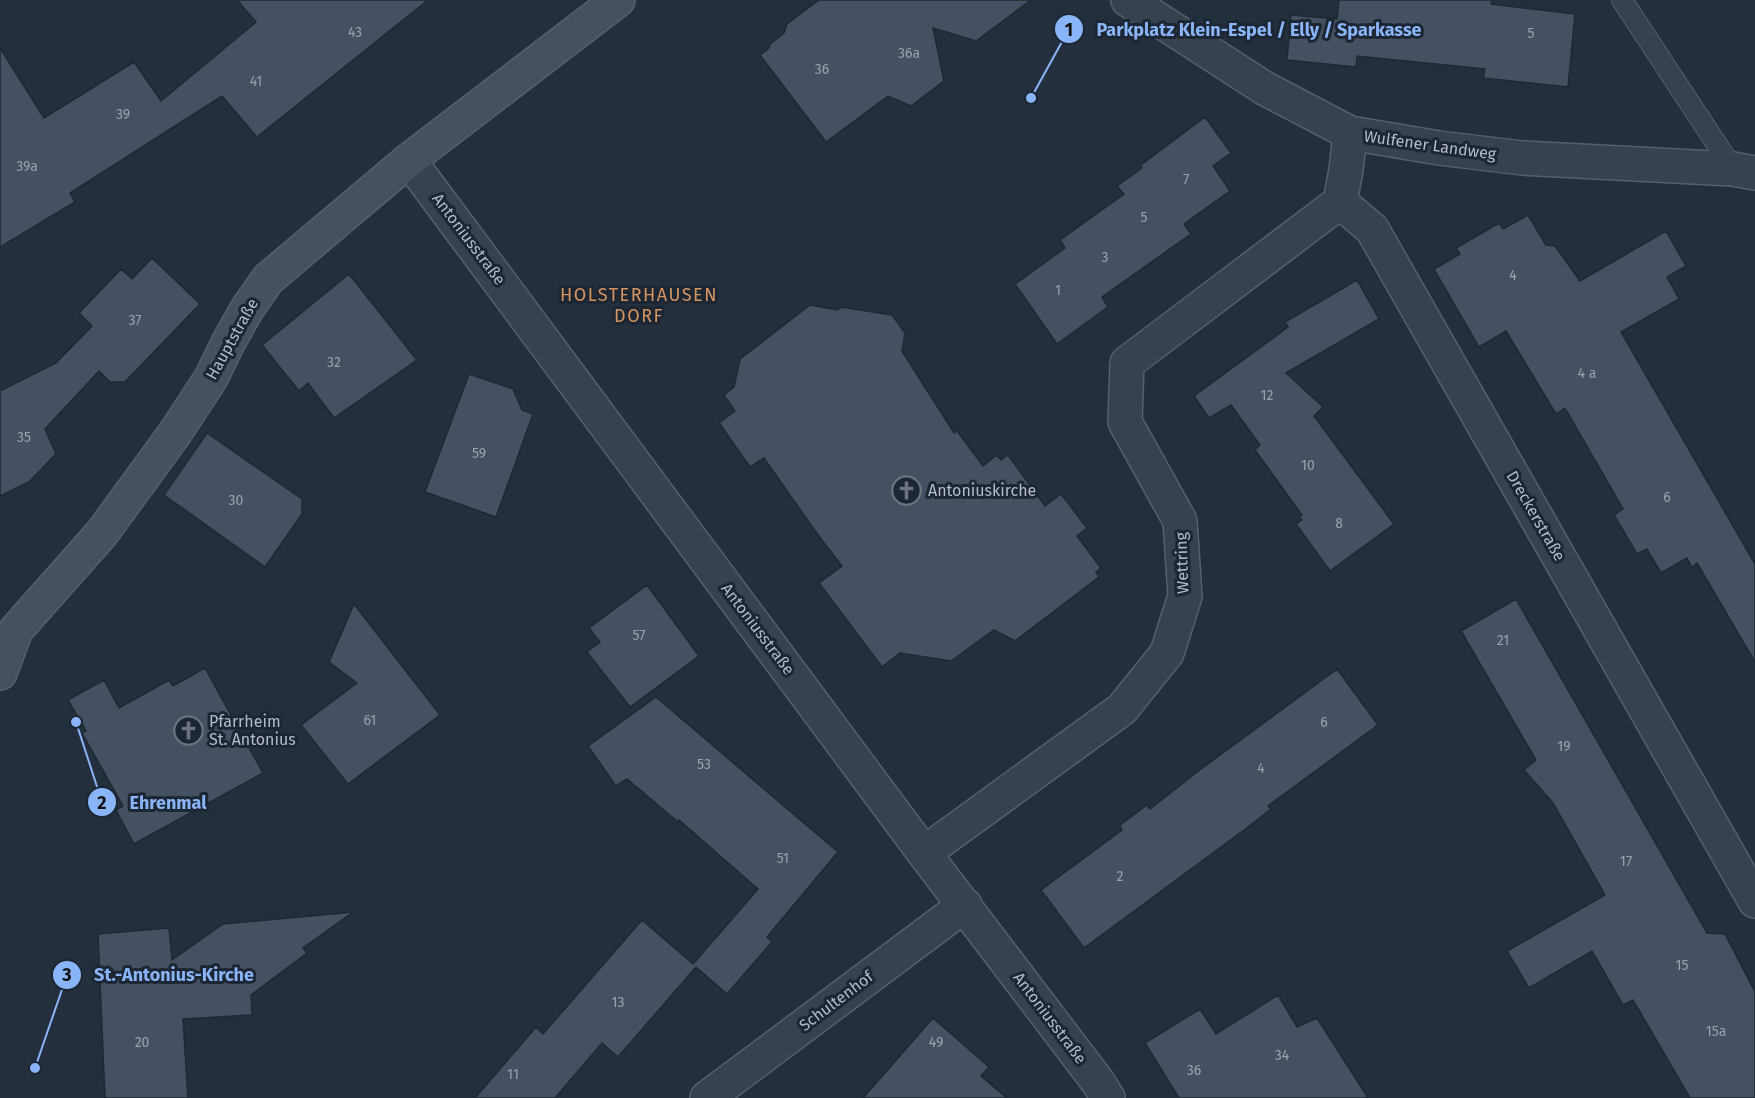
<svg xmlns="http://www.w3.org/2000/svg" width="1755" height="1098" font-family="'Fira Sans',sans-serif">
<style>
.building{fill:#455162;stroke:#1f2835;stroke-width:1.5}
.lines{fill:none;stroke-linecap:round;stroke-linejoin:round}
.lane-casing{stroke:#565f6c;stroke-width:22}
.street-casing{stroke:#565f6c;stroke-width:36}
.secondary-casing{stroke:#565f6c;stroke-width:36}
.lane{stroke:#38414e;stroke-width:20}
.street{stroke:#38414e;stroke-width:33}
.secondary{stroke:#465061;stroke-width:33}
.labels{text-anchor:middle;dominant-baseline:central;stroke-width:6;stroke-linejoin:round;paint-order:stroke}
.number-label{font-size:14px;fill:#98a1af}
.street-label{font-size:16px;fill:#b4bcc9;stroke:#1d2633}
.poi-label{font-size:16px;fill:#b4bcc9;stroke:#1d2633;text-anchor:start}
.neighbourhood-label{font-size:18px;letter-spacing:1.5px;fill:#d59563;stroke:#1d2633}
.leader{fill:none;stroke:#8ab4f8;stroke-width:2}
.callout-dot{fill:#8ab4f8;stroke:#1d2633;stroke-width:2}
.mark-label{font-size:18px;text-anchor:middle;font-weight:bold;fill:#111}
.callout-label{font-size:18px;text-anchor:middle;font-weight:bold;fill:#8ab4f8;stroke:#1d2633;stroke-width:6;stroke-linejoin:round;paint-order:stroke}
</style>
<rect width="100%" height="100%" fill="#242f3e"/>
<path class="building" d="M 237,0 L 428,0 L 257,137 L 222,96 L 70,193 L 75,202 L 0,247 L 0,48 L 44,118 L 134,62 L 161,101 L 256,22 Z
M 819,0 L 1031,0 L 976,41 L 933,28 L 944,81 L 911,106 L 888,96 L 826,142 L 760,55 L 769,48 L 770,44 L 784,33 L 787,24 Z
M 1339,0 L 1492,0 L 1491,4 L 1575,14 L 1568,87 L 1483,78 L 1485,69 L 1357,56 L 1356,67 L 1287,60 L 1291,15 L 1337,19 Z
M 1205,117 L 1231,153 L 1213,166 L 1230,191 L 1184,224 L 1191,234 L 1102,297 L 1108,307 L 1057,344 L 1015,284 L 1065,248 L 1060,240 L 1124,194 L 1117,186 L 1142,168 L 1141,165 Z
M 1528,215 L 1546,245 L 1555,246 L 1580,281 L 1666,231 L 1686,266 L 1667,277 L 1679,299 L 1621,332 L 1755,564 L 1755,662 L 1697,563 L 1692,568 L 1687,558 L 1661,573 L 1647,549 L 1637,554 L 1614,515 L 1623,509 L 1565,408 L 1556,414 L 1506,331 L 1479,347 L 1434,269 L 1460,254 L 1456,248 L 1499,223 L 1503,229 Z
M 152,258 L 200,304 L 125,382 L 110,382 L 99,371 L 45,429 L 56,454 L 29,482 L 0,496 L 0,391 L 56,363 L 92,326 L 79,313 L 121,269 L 132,279 Z
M 349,274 L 417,360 L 334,418 L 308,383 L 299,391 L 262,345 Z
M 1357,280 L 1379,319 L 1286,373 L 1323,407 L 1314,416 L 1394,524 L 1330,571 L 1296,524 L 1302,520 L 1299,517 L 1302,515 L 1255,450 L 1260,445 L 1231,405 L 1209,418 L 1194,396 L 1288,327 L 1285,322 Z
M 810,305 L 838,310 L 841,307 L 892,315 L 905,333 L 902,351 L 954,433 L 957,431 L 983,466 L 997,455 L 1001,460 L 1008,455 L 1045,506 L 1061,494 L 1087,528 L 1077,536 L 1101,568 L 1096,572 L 1099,577 L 1015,641 L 994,630 L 951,661 L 900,653 L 882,667 L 819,583 L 842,566 L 818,535 L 764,458 L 750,467 L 719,423 L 735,411 L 724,395 L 734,387 L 740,359 Z
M 469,374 L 513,389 L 522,410 L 533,414 L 496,517 L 425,492 Z
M 207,433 L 302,499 L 302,514 L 265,567 L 164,495 Z
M 647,585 L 699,656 L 630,707 L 587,652 L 600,642 L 589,628 Z
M 1516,599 L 1707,933 L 1725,934 L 1755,992 L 1755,1098 L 1690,1098 L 1633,1000 L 1623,1005 L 1592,951 L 1529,988 L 1507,951 L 1605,895 L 1553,803 L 1524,770 L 1536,760 L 1461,631 Z
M 354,604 L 440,715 L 348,784 L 301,725 L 357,683 L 329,662 Z
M 205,668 L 263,773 L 134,844 L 116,810 L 123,806 L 82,733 L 86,731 L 68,700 L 104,680 L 119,708 L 169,680 L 173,686 Z
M 1337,669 L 1378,725 L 1268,806 L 1271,809 L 1244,830 L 1084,948 L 1041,890 L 1122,830 L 1120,825 L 1147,805 L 1150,809 L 1201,769 Z
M 656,697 L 838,852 L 767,937 L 772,942 L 727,994 L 696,967 L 618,1057 L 602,1043 L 555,1098 L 475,1098 L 536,1027 L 543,1034 L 642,920 L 693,964 L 758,889 L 679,820 L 678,822 L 627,779 L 616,786 L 588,746 Z
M 353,912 L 303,948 L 307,953 L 251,995 L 252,1015 L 183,1019 L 188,1098 L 105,1098 L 98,934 L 169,928 L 172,960 L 223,924 Z
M 1278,995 L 1297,1027 L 1317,1018 L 1368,1098 L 1179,1098 L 1145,1043 L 1200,1009 L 1216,1034 Z
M 933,1018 L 989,1067 L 981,1076 L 1007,1098 L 863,1098 Z"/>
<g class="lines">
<defs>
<path id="lane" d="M 1622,0 L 1733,169"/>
<path id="street" d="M 1128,0 L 1264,88 L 1350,133 L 1439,148 L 1522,158 L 1733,169 L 1755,173
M 1350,133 L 1346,170 L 1340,202 L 1372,229 L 1755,901
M 409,160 L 924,853 L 1098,1082 L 1108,1098
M 924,853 L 1122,709 L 1167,653 L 1185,596 L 1180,521 L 1125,422 L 1127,363 L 1340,202
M 707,1098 L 965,905"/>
<path id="secondary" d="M 0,673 L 16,630 L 102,533 L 175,433 L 211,378 L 228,343 L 247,309 L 268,279 L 409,160 L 618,0"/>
</defs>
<use href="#lane" class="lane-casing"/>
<use href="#street" class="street-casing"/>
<use href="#secondary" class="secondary-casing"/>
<use href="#lane" class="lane"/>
<use href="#street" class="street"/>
<use href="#secondary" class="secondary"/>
</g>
<defs>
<symbol id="church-ring" viewBox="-11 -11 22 22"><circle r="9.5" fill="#1d2633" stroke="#6b7280" stroke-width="1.5"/><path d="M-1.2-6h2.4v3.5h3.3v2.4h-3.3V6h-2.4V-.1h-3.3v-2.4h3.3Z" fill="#6b7280"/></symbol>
</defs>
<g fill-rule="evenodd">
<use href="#church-ring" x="890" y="474" width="33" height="33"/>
<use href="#church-ring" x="172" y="714" width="33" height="33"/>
</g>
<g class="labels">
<g class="number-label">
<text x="355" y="32">43</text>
<text x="1531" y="33">5</text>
<text x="909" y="53">36a</text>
<text x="822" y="69">36</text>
<text x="256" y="81">41</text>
<text x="123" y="114">39</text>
<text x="27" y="166">39a</text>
<text x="1186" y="179">7</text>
<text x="1144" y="217">5</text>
<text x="1105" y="257">3</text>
<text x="1513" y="275">4</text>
<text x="1058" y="290">1</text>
<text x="135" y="320">37</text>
<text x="334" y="362">32</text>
<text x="1587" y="373">4 a</text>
<text x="1267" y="395">12</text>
<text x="24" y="437">35</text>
<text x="479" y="453">59</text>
<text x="1308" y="465">10</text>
<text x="1667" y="497">6</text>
<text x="236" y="500">30</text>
<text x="1339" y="523">8</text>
<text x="639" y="635">57</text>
<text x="1503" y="640">21</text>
<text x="370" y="720">61</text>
<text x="1324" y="722">6</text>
<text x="1564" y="746">19</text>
<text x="704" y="764">53</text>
<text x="1261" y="768">4</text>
<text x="783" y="858">51</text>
<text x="1626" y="861">17</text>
<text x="1120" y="876">2</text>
<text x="1682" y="965">15</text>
<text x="618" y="1002">13</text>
<text x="1716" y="1031">15a</text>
<text x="142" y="1042">20</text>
<text x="936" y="1042">49</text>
<text x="1282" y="1055">34</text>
<text x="1194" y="1070">36</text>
<text x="513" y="1074">11</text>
</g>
<g class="street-label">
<text transform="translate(1430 145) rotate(8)">Wulfener Landweg</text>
<text transform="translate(469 239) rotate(53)">Antoniusstraße</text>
<text transform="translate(232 339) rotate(-61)">Hauptstraße</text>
<text transform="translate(1536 516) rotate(60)">Dreckerstraße</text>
<text transform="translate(1182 563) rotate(-92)">Wettring</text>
<text transform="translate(758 629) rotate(53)">Antoniusstraße</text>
<text transform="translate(836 1001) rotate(-37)">Schultenhof</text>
<text transform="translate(1050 1018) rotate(53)">Antoniusstraße</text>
</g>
<g class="poi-label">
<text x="928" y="490">Antoniuskirche</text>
<text x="209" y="721">Pfarrheim<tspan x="209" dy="18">St. Antonius</tspan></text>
</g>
<g class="neighbourhood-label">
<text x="639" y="295">HOLSTERHAUSEN<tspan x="639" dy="21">DORF</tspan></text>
</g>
</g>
<path class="leader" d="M1031 98L1069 29M76 722L102 802M35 1068L67 975"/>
<g class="callout-dot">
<circle cx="1031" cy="98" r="6"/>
<circle cx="76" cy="722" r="6"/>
<circle cx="35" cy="1068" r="6"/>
<circle cx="1069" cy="29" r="15"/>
<circle cx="102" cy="802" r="15"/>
<circle cx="67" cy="975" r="15"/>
</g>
<g class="mark-label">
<text x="1069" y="36">1</text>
<text x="102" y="809">2</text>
<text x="67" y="981">3</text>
</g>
<g class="callout-label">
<text x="1259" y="36">Parkplatz Klein-Espel / Elly / Sparkasse</text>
<text x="168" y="809">Ehrenmal</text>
<text x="174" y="981">St.-Antonius-Kirche</text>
</g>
</svg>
